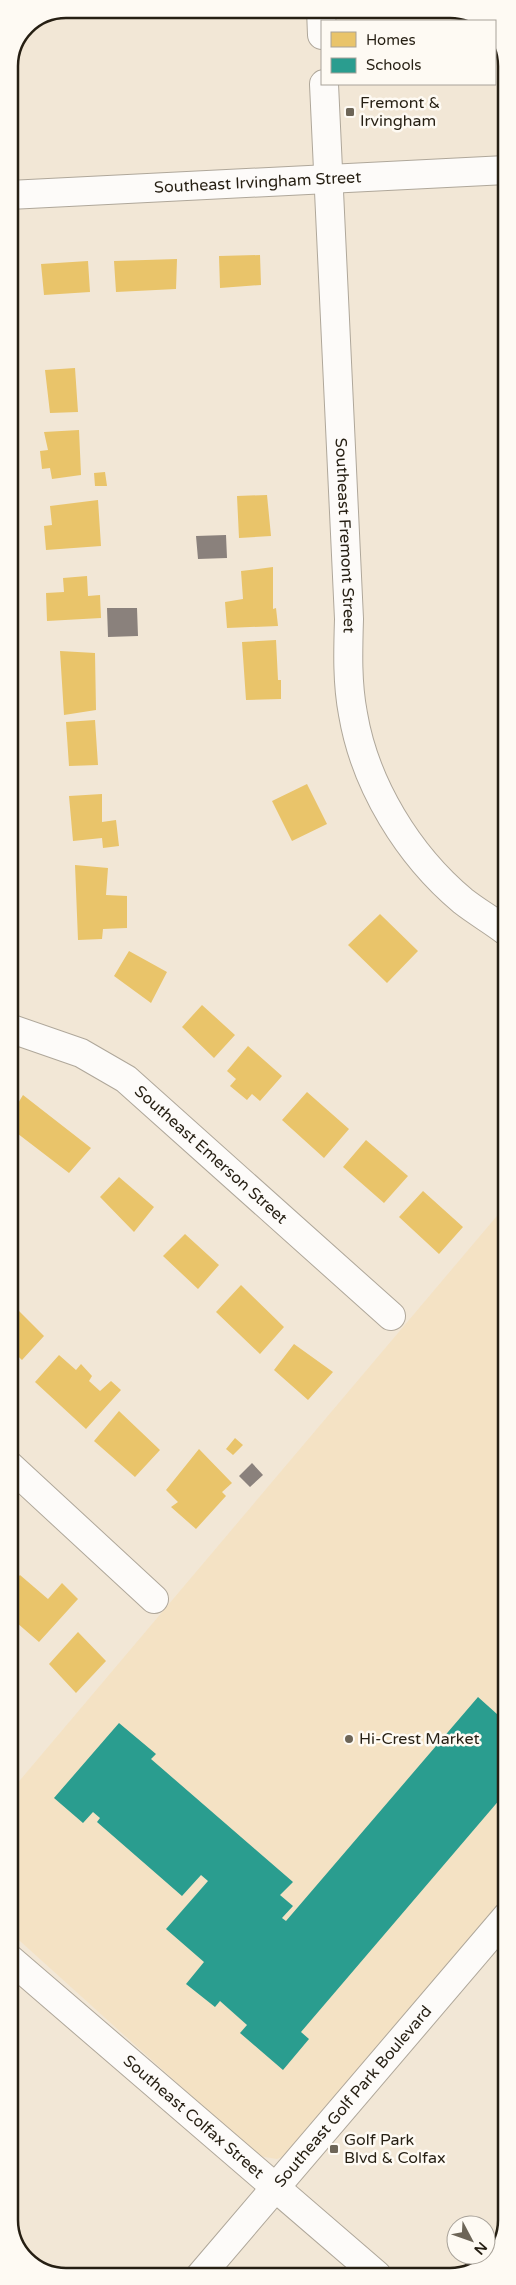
<svg xmlns="http://www.w3.org/2000/svg" width="516" height="2285" font-family="'Varela Round',sans-serif">
<style>
.built{fill:#f4e2c4}
.homes{fill:#e9c46a}
.schools{fill:#2a9d8f}
.industry{fill:#8a817c}
.lines{fill:none;stroke-linecap:round;stroke-linejoin:round}
.minor-casing{stroke:#afa79a;stroke-width:30}
.minor{stroke:#fdfbf9;stroke-width:28}
.poi-dot{fill:#6d6557;stroke:#fefaf3;stroke-width:2}
.labels{text-anchor:middle;dominant-baseline:central;stroke-width:5;stroke-linejoin:round;paint-order:stroke}
.poi-label{font-size:16px;fill:#261f13;stroke:#fefaf3;text-anchor:start}
.street-label{font-size:16px;fill:#261f13;stroke:#fefaf3}
.rim{fill:none;stroke:#261f13;stroke-width:2.5}
</style>
<rect width="100%" height="100%" fill="#f2e7d6"/>
<path class="built" d="M 507,1204 L 507,1898 L 288,2154 L 277,2159 L 258,2156 L 10,1932 L 10,1792 Z"/>
<path class="homes" d="M 260,255 L 261,285 L 220,288 L 219,256 Z
M 177,259 L 176,289 L 116,292 L 114,261 Z
M 88,261 L 90,292 L 44,295 L 41,264 Z
M 75,368 L 78,412 L 50,413 L 45,370 Z
M 79,430 L 81,475 L 52,479 L 50,468 L 42,469 L 40,451 L 48,450 L 44,432 Z
M 105,472 L 107,486 L 95,486 L 94,473 Z
M 267,495 L 271,536 L 239,538 L 237,496 Z
M 98,500 L 101,546 L 46,550 L 44,526 L 52,525 L 50,506 Z
M 273,567 L 273,609 L 276,608 L 278,626 L 227,628 L 225,602 L 243,599 L 241,571 Z
M 87,576 L 88,596 L 100,595 L 101,618 L 47,621 L 46,593 L 64,592 L 63,578 Z
M 276,640 L 278,680 L 281,680 L 281,699 L 246,700 L 242,642 Z
M 60,651 L 95,653 L 96,710 L 64,715 Z
M 95,720 L 98,765 L 69,766 L 66,722 Z
M 307,784 L 327,824 L 292,841 L 272,801 Z
M 102,794 L 102,822 L 116,820 L 119,846 L 103,848 L 102,838 L 73,841 L 69,796 Z
M 75,865 L 108,868 L 106,895 L 127,896 L 127,928 L 103,929 L 102,939 L 78,940 Z
M 380,914 L 418,951 L 387,983 L 348,945 Z
M 129,951 L 167,972 L 151,1003 L 114,976 Z
M 202,1005 L 235,1035 L 214,1058 L 182,1027 Z
M 248,1046 L 282,1076 L 260,1101 L 252,1094 L 247,1100 L 230,1086 L 236,1079 L 227,1071 Z
M 307,1092 L 349,1129 L 324,1158 L 282,1120 Z
M 23,1095 L 91,1148 L 69,1173 L 9,1127 L 9,1118 Z
M 366,1140 L 408,1176 L 384,1203 L 343,1167 Z
M 119,1177 L 154,1207 L 134,1232 L 100,1197 Z
M 423,1191 L 463,1227 L 439,1254 L 399,1217 Z
M 185,1234 L 219,1265 L 198,1289 L 163,1256 Z
M 241,1285 L 284,1327 L 260,1354 L 216,1312 Z
M 9,1301 L 44,1336 L 22,1360 L 9,1348 Z
M 294,1344 L 333,1372 L 308,1400 L 274,1370 Z
M 59,1355 L 76,1370 L 81,1364 L 92,1376 L 89,1381 L 100,1391 L 111,1381 L 121,1390 L 86,1429 L 35,1382 Z
M 119,1411 L 160,1450 L 135,1477 L 94,1441 Z
M 235,1438 L 243,1445 L 233,1455 L 226,1449 Z
M 199,1449 L 232,1483 L 222,1492 L 226,1496 L 196,1529 L 171,1507 L 178,1502 L 166,1490 Z
M 20,1575 L 48,1599 L 62,1583 L 78,1599 L 39,1642 L 9,1616 L 9,1587 Z
M 78,1632 L 106,1661 L 76,1693 L 49,1664 Z"/>
<path class="schools" d="M 478,1697 L 507,1723 L 507,1791 L 301,2032 L 309,2039 L 283,2070 L 240,2033 L 247,2025 L 220,2001 L 215,2007 L 186,1984 L 204,1962 L 166,1929 L 208,1881 L 201,1875 L 182,1896 L 97,1822 L 100,1818 L 93,1812 L 83,1823 L 54,1798 L 119,1723 L 156,1754 L 151,1759 L 293,1882 L 280,1895 L 293,1906 L 282,1918 L 286,1921 Z"/>
<path class="industry" d="M 226,535 L 227,558 L 198,559 L 196,536 Z
M 107,608 L 137,608 L 138,636 L 108,637 Z
M 252,1463 L 263,1475 L 250,1487 L 239,1476 Z"/>
<g class="lines">
<defs>
<g id="minor">
<path d="M 321,9 L 322,35"/>
<path id="s1" d="M 324,84 L 349,619 C 348,651 347,683 353,714 C 365,785 408,855 463,901 C 477,912 493,921 507,932"/>
<path id="s2" d="M 9,195 L 506,170"/>
<path id="s3" d="M 9,1028 L 81,1053 L 126,1079 L 391,1316"/>
<path d="M 9,1465 L 154,1599"/>
<path id="s4" d="M 10,1959 L 377,2275"/>
<path id="s5" d="M 200,2276 L 507,1916"/>
</g>
</defs>
<use href="#minor" class="minor-casing"/>
<use href="#minor" class="minor"/>
</g>
<g class="poi-dot">
<rect x="345" y="107" width="10" height="10" rx="2.5"/>
<circle cx="349" cy="1739" r="5"/>
<rect x="329" y="2144" width="10" height="10" rx="2.5"/>
</g>
<g class="labels">
<g class="poi-label">
<text x="360" y="103">Fremont &amp;<tspan x="360" dy="18">Irvingham</tspan></text>
<text x="359" y="1739">Hi-Crest Market</text>
<text x="344" y="2140">Golf Park<tspan x="344" dy="18">Blvd &amp; Colfax</tspan></text>
</g>
<g class="street-label">
<text stroke="none"><textPath href="#s2" startOffset="249">Southeast Irvingham Street</textPath></text>
<text stroke="none"><textPath href="#s1" startOffset="452">Southeast Fremont Street</textPath></text>
<text stroke="none"><textPath href="#s3" startOffset="242">Southeast Emerson Street</textPath></text>
<text stroke="none"><textPath href="#s5" startOffset="236">Southeast Golf Park Boulevard</textPath></text>
<text stroke="none"><textPath href="#s4" startOffset="242">Southeast Colfax Street</textPath></text>
</g>
</g>
<path d="M0 0H516V2285H0ZM66 18H450A48 48 0 0 1 498 66V2220A48 48 0 0 1 450 2268H66A48 48 0 0 1 18 2220V66A48 48 0 0 1 66 18Z" fill="#fefaf3" fill-rule="evenodd"/>
<path class="rim" d="M66 18H450A48 48 0 0 1 498 66V2220A48 48 0 0 1 450 2268H66A48 48 0 0 1 18 2220V66A48 48 0 0 1 66 18Z"/>
<rect x="321" y="20" width="175" height="65" fill="#fefaf3" stroke="#a8a299"/>
<rect x="331" y="32" width="25" height="15" fill="#e9c46a" stroke="#a8a299"/>
<text x="366" y="45" font-size="15" fill="#261f13">Homes</text>
<rect x="331" y="58" width="25" height="15" fill="#2a9d8f" stroke="#a8a299"/>
<text x="366" y="70" font-size="15" fill="#261f13">Schools</text>
<g transform="translate(471 2240) rotate(131)"><circle r="24" fill="#fefaf3" stroke="#a8a299"/>
<path d="M0-4L9 19L0 12L-9 19Z" fill="#6d6557"/>
<text y="-8" font-size="14" font-weight="bold" text-anchor="middle" fill="#261f13">N</text>
</g>
</svg>
